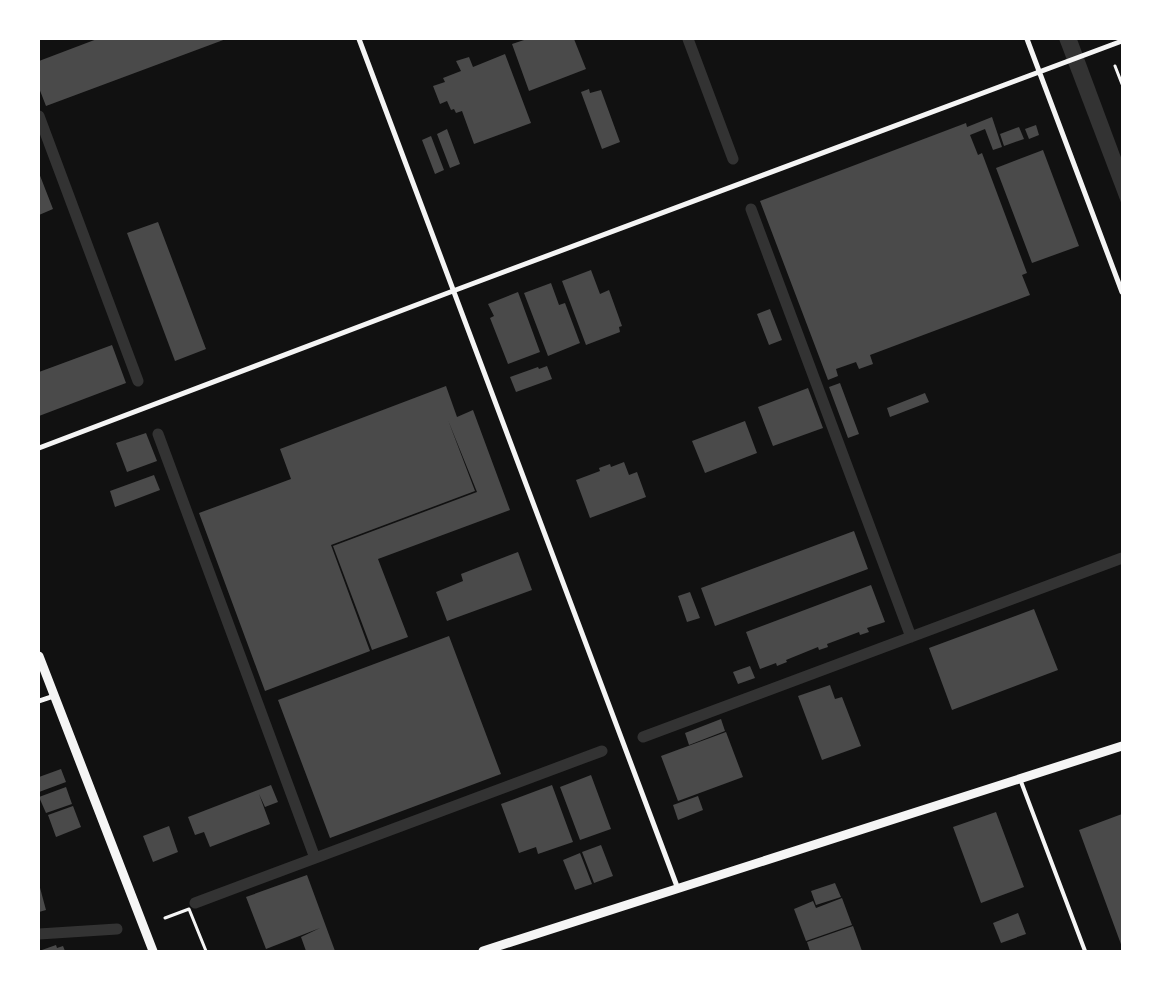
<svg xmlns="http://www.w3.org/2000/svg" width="1161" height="990" font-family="Poppins,sans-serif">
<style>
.water{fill:#333}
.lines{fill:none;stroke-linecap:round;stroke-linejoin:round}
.stream{stroke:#333;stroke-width:11}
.building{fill:#4a4a4a}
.path{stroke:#f5f5f5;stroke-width:3}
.service{stroke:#f5f5f5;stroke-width:4}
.minor{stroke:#f5f5f5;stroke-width:5}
.tertiary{stroke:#f5f5f5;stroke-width:9}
</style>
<rect width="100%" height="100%" fill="#111"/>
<path class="water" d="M 1059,39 L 1077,39 L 1122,160 L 1122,205 Z"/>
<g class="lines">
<path class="stream" d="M 688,39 L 733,159
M 39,116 L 138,381
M 751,209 L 911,637
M 158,434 L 315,858
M 643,737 L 1122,558
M 195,903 L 602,751
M 39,934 L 117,929"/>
</g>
<path class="building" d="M 97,39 L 226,39 L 46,106 L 39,88 L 39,61 Z
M 527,39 L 574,39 L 586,69 L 529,91 L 512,44 Z
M 505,54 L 531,123 L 474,144 L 462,111 L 456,113 L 454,109 L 451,110 L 447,101 L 440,104 L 433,86 L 445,82 L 443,78 L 461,71 L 456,61 L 469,57 L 473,67 Z
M 589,89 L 590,93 L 601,90 L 620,142 L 602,149 L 581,92 Z
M 992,117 L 1002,147 L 993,150 L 985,129 L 970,135 L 978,155 L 982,153 L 1027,273 L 1022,275 L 1030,295 L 870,355 L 873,364 L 859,369 L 856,362 L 836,369 L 838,376 L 828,380 L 760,201 L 966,123 L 967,127 Z
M 1036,125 L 1039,135 L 1029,139 L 1025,129 Z
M 1019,127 L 1024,139 L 1004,146 L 1000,134 Z
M 447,129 L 460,164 L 450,168 L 437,134 Z
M 431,136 L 444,170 L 435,174 L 422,140 Z
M 1043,150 L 1079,246 L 1032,263 L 996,168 Z
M 39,173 L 53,209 L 39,215 Z
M 158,222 L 206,349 L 175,361 L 127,233 Z
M 591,270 L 600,294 L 609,290 L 622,326 L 619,327 L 620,332 L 586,345 L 562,281 Z
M 551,283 L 559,305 L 565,303 L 580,343 L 548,356 L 524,293 Z
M 518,292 L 540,352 L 508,364 L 490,318 L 494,316 L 488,304 Z
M 770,309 L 782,340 L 769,345 L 757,314 Z
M 112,345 L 126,383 L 39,416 L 39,372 Z
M 547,366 L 552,379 L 516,392 L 510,377 L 538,367 L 539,369 Z
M 840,383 L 859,434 L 848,438 L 829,387 Z
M 446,386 L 457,417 L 473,410 L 510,510 L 378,559 L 408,637 L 372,650 L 333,546 L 477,492 L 448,420 L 475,491 L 331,545 L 370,651 L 265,691 L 199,513 L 291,479 L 280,449 Z
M 808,388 L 823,428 L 773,446 L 758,407 Z
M 925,393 L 929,402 L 890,417 L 887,408 Z
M 745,421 L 757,453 L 705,473 L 692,441 Z
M 146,433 L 157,461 L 127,472 L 116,443 Z
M 624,462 L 629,475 L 637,472 L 646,497 L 590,518 L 576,480 L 600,471 L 599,468 L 610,464 L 611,467 Z
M 154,475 L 160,490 L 115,507 L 110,491 Z
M 854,531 L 868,569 L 715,626 L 701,588 Z
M 518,552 L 532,590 L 447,621 L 436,592 L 463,581 L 461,574 Z
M 871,585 L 885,622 L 867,628 L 869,632 L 860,635 L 859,632 L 827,644 L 828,647 L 819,650 L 818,647 L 786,660 L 787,662 L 777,666 L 776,663 L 760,669 L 746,632 Z
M 690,592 L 700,618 L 687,622 L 678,596 Z
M 1034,609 L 1058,670 L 952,710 L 929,648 Z
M 449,636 L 501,774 L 330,838 L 278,700 Z
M 750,666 L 755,678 L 738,684 L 733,672 Z
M 830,685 L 835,699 L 842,697 L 861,746 L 822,760 L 798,696 Z
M 721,719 L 725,731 L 689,745 L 685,733 Z
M 726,732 L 743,777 L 678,801 L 661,756 Z
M 61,769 L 66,782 L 39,792 L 39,777 Z
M 591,775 L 611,829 L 580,840 L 560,787 Z
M 271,785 L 278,802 L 265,807 L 259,794 L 270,824 L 210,847 L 204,832 L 195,835 L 188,817 Z
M 552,785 L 573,842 L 538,854 L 536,847 L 519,853 L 501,804 Z
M 66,787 L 72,804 L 46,813 L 39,797 Z
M 698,796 L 703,810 L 678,820 L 673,805 Z
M 73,806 L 81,827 L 56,837 L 48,815 Z
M 996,812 L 1024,887 L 981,903 L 953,827 Z
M 1122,814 L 1122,947 L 1079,830 Z
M 169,826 L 178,852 L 153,862 L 143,836 Z
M 601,845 L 613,876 L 594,883 L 582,852 Z
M 580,853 L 592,884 L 575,890 L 563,860 Z
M 307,875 L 335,951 L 306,951 L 301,937 L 320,928 L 266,949 L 246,897 Z
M 835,883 L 841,897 L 816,905 L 811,891 Z
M 39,884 L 46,910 L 39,912 Z
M 842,898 L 852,925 L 806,941 L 794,909 L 813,901 L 816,908 Z
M 1018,913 L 1026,934 L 1001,943 L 993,923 Z
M 853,926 L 862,951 L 810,951 L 807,942 Z
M 56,945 L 57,948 L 63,946 L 65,951 L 39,951 Z"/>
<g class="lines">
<path class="path" d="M 1115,66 L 1122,84
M 165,918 L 189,909 L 206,951"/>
<path class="service" d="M 1020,779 L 1085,951"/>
<path class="minor" d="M 359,39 L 678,889
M 1027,39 L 1122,292
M 39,448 L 453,291 L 1122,41
M 39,701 L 54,696"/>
<path class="tertiary" d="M 39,656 L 153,951
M 483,951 L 1122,746"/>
</g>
<rect width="1161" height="990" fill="none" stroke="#ffffff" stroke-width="80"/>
</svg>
